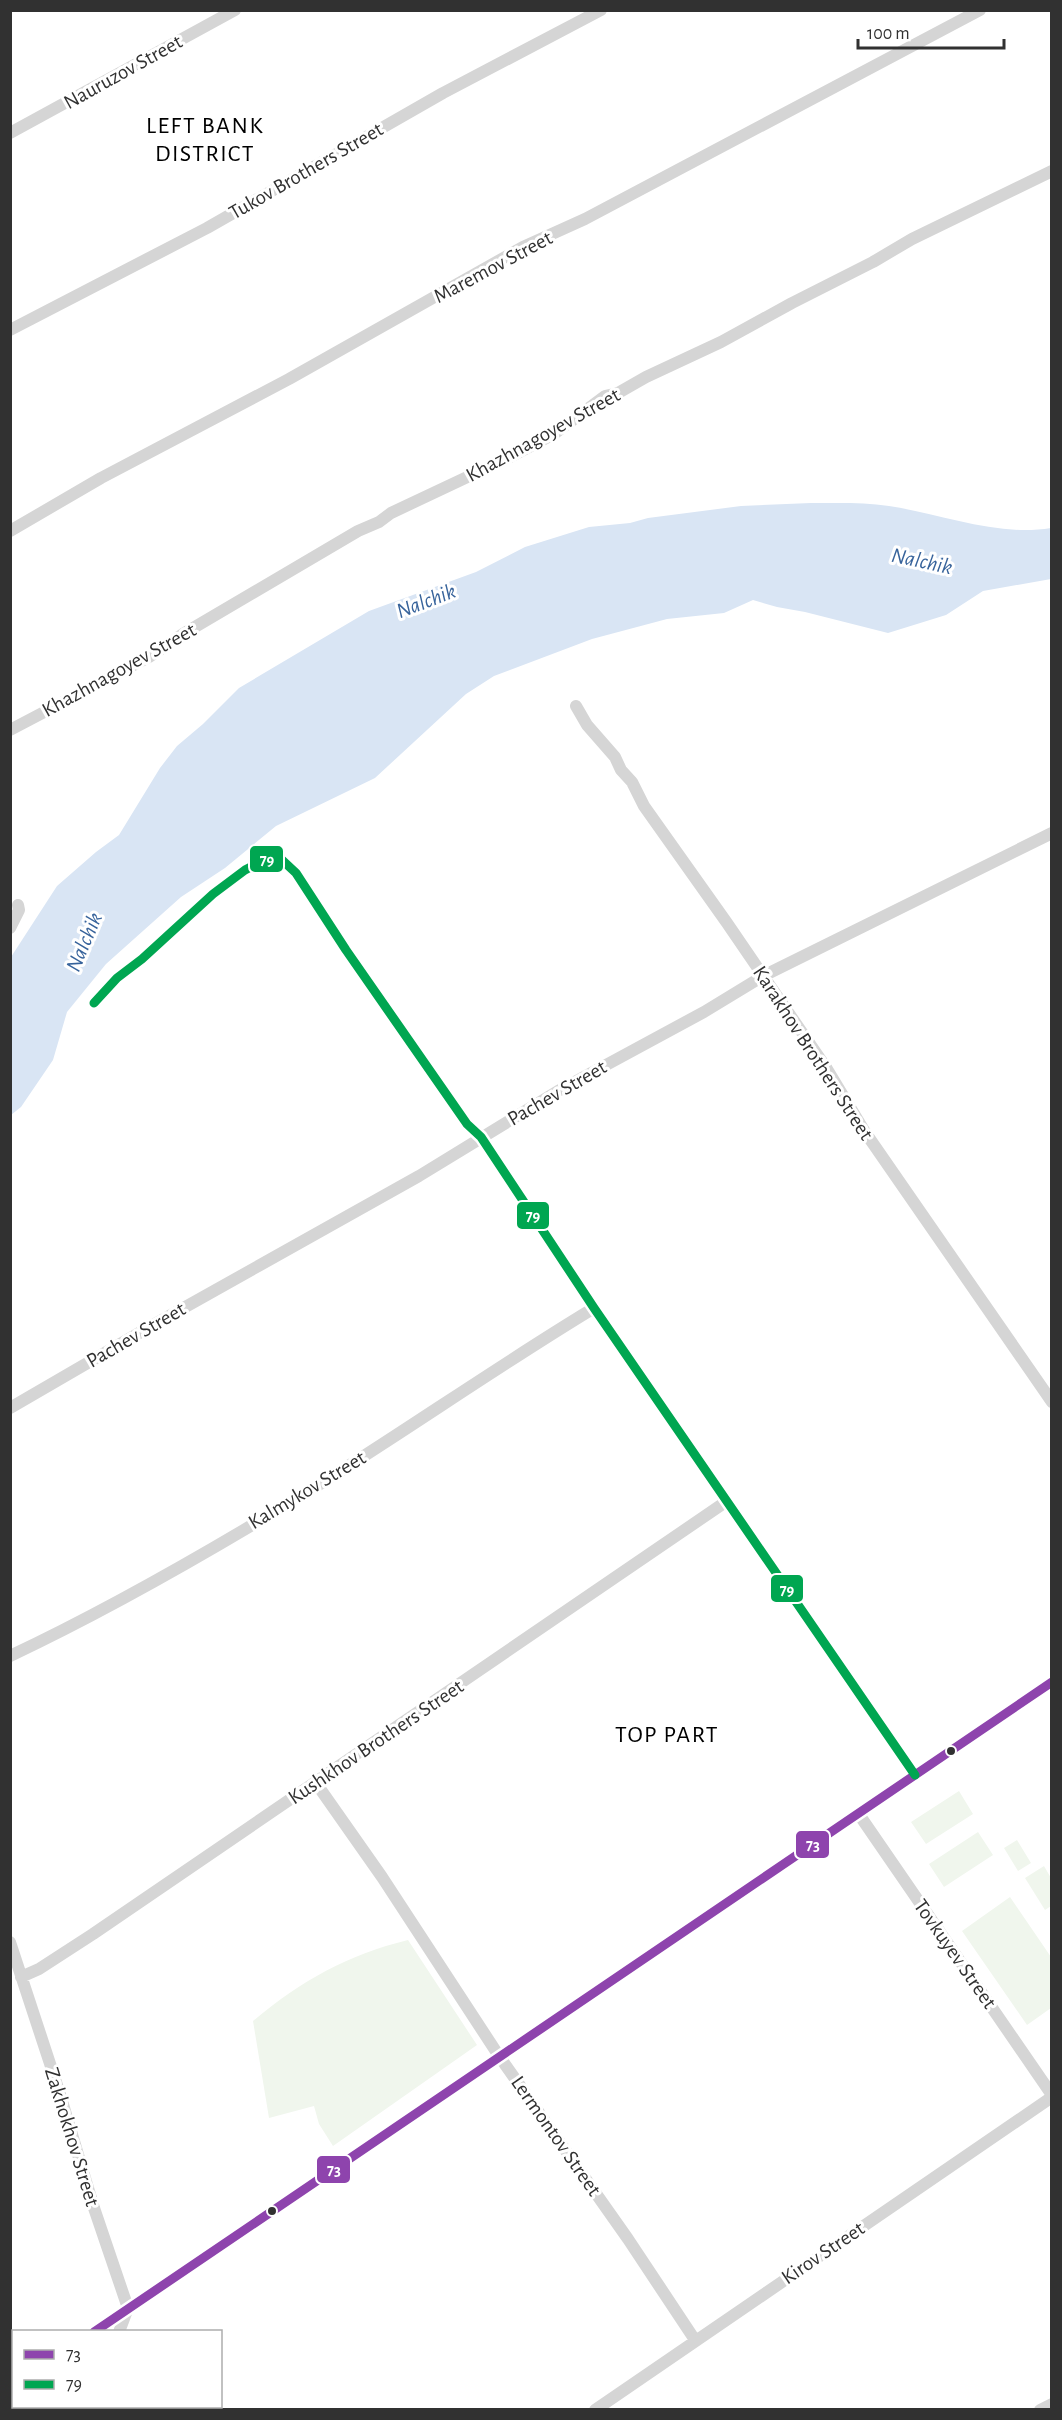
<svg xmlns="http://www.w3.org/2000/svg" width="1062" height="2420" font-family="'Alegreya Sans',sans-serif">
<style>
.green{fill:#f0f6ed}
.water{fill:#d9e5f4}
.lines{fill:none;stroke-linecap:round;stroke-linejoin:round}
.minor{stroke:#d5d5d5;stroke-width:12}
.bus-1-casing{stroke:#fff;stroke-width:14}
.bus-2-casing{stroke:#fff;stroke-width:14}
.bus-1{stroke:#8e44ad;stroke-width:9}
.bus-2{stroke:#00a651;stroke-width:9}
.bus-dot{fill:#313131;stroke:#fff;stroke-width:2}
.labels{text-anchor:middle;dominant-baseline:central;stroke-width:6;stroke-linejoin:round;paint-order:stroke}
.street-label{font-size:21px;fill:#313131;stroke:#fff}
.water-label{font-size:22px;font-style:italic;fill:#37639b;stroke:#fff}
.quarter-label{font-size:24px;letter-spacing:1.5px;fill:#000;stroke:#fff}
.line-badge{stroke:#fff;stroke-width:2}
.badge-label{font-size:16px;text-anchor:middle;font-weight:bold;fill:#fff}
</style>
<rect width="100%" height="100%" fill="#fff"/>
<path class="green" d="M 959,1791 L 973,1814 L 926,1844 L 911,1822 Z
M 978,1832 L 993,1855 L 944,1887 L 929,1864 Z
M 1017,1840 L 1031,1863 L 1018,1871 L 1004,1848 Z
M 1044,1866 L 1051,1878 L 1051,1906 L 1045,1910 L 1025,1878 Z
M 1010,1897 L 1051,1957 L 1051,2008 L 1027,2025 L 962,1931 Z
M 408,1940 L 477,2045 L 333,2146 L 319,2124 L 314,2106 L 269,2118 L 253,2021 C 301,1981 347,1955 408,1940 Z"/>
<path class="water" d="M 811,503 C 837,503 864,502 889,506 C 942,514 997,537 1051,528 L 1051,579 L 983,591 L 946,615 L 888,633 L 805,612 L 777,607 L 753,600 L 724,613 L 667,619 L 592,639 L 494,676 L 466,694 L 375,778 L 276,826 L 225,868 L 181,897 L 106,964 L 67,1012 L 53,1060 L 21,1107 L 11,1115 L 11,957 L 57,886 L 96,852 L 119,835 L 160,768 L 177,746 L 203,724 L 239,688 L 369,611 L 476,572 L 525,547 L 589,527 L 630,523 L 648,518 L 741,506 Z"/>
<g class="lines">
<path class="minor" d="M 10,133 L 235,10
M 10,330 L 207,228 L 443,93 L 601,10
M 10,531 L 101,478 L 289,379 L 523,247 L 585,219 L 980,10
M 576,706 L 587,725 L 615,757 L 621,770 L 632,782 L 644,806 L 727,923 L 827,1069 L 865,1132 L 1052,1402
M 10,730 L 149,657 L 183,634 L 358,531 L 379,522 L 391,513 L 512,456 L 554,434 L 605,396 L 618,393 L 646,377 L 721,342 L 792,303 L 873,262 L 912,239 L 1052,171
M 10,928 L 19,910 L 18,905
M 94,1003 L 117,978 L 142,959 L 213,894 L 245,870 L 266,859 L 281,859 L 296,873 L 346,950 L 467,1124 L 481,1137 L 594,1308 L 915,1775
M 10,1408 L 146,1329 L 419,1176 L 558,1091 L 704,1012 L 763,976 L 1052,833
M 10,1656 C 114,1607 214,1549 312,1489 C 407,1430 498,1366 594,1308
M 316,1783 L 382,1877 L 499,2056 L 628,2239 L 695,2340
M 858,1813 L 1052,2095
M 10,1942 L 59,2091 L 94,2208 L 128,2308 L 119,2332
M 21,1977 L 39,1969 L 93,1934 L 727,1501
M 94,2332 L 1052,1682
M 10,2389 L 14,2387
M 140,2406 L 142,2410
M 595,2410 L 1052,2097
M 1040,2410 L 1052,2404"/>
<defs>
<path id="bus-1" d="M 94,2332 L 1052,1682"/>
<path id="bus-2" d="M 94,1003 L 117,978 L 142,959 L 213,894 L 245,870 L 266,859 L 281,859 L 296,873 L 346,950 L 467,1124 L 481,1137 L 594,1308 L 915,1775"/>
</defs>
<use href="#bus-1" class="bus-1-casing"/>
<use href="#bus-2" class="bus-2-casing"/>
<use href="#bus-1" class="bus-1"/>
<use href="#bus-2" class="bus-2"/>
</g>
<g class="bus-dot">
<circle cx="951" cy="1751" r="5"/>
<circle cx="272" cy="2211" r="5"/>
</g>
<g class="labels">
<g class="street-label">
<text transform="translate(123 72) rotate(-29)">Nauruzov Street</text>
<text transform="translate(306 171) rotate(-30)">Tukov Brothers Street</text>
<text transform="translate(493 267) rotate(-28)">Maremov Street</text>
<text transform="translate(543 435) rotate(-29)">Khazhnagoyev Street</text>
<text transform="translate(119 670) rotate(-29)">Khazhnagoyev Street</text>
<text transform="translate(813 1053) rotate(57)">Karakhov Brothers Street</text>
<text transform="translate(557 1093) rotate(-30)">Pachev Street</text>
<text transform="translate(136 1335) rotate(-30)">Pachev Street</text>
<text transform="translate(307 1490) rotate(-31)">Kalmykov Street</text>
<text transform="translate(376 1742) rotate(-34)">Kushkhov Brothers Street</text>
<text transform="translate(955 1954) rotate(55)">Tovkuyev Street</text>
<text transform="translate(556 2136) rotate(55)">Lermontov Street</text>
<text transform="translate(72 2137) rotate(73)">Zakhokhov Street</text>
<text transform="translate(823 2253) rotate(-34)">Kirov Street</text>
</g>
<g class="water-label">
<text transform="translate(922 561) rotate(12)">Nalchik</text>
<text transform="translate(426 601) rotate(-21)">Nalchik</text>
<text transform="translate(84 942) rotate(-67)">Nalchik</text>
</g>
<g class="quarter-label">
<text x="205" y="126">LEFT BANK<tspan x="205" dy="28">DISTRICT</tspan></text>
<text x="667" y="1735">TOP PART</text>
</g>
</g>
<g class="line-badge">
<rect x="249" y="845" width="35" height="28" rx="6" fill="#00a651"/>
<rect x="516" y="1201" width="34" height="29" rx="6" fill="#00a651"/>
<rect x="770" y="1574" width="34" height="29" rx="6" fill="#00a651"/>
<rect x="795" y="1830" width="35" height="29" rx="6" fill="#8e44ad"/>
<rect x="316" y="2155" width="35" height="29" rx="6" fill="#8e44ad"/>
</g>
<g class="badge-label">
<text x="267" y="865">79</text>
<text x="533" y="1221">79</text>
<text x="787" y="1595">79</text>
<text x="813" y="1850">73</text>
<text x="334" y="2175">73</text>
</g>
<rect width="1062" height="2420" fill="none" stroke="#313131" stroke-width="24"/>
<rect x="12" y="2330" width="210" height="78" fill="#ffffff" stroke="#adadad" stroke-width="1.5"/>
<rect x="24" y="2350" width="30" height="9" fill="#8e44ad" stroke="#adadad" stroke-width="1.5"/>
<text x="66" y="2360" font-size="18" fill="#313131">73</text>
<rect x="24" y="2380" width="30" height="9" fill="#00a651" stroke="#adadad" stroke-width="1.5"/>
<text x="66" y="2390" font-size="18" fill="#313131">79</text>
<path d="M858 39v9h146v-9" fill="none" stroke="#313131" stroke-width="3"/>
<text x="867" y="39" font-size="18" fill="#313131" stroke="#ffffff" stroke-width="4.5" paint-order="stroke">100 m</text>
</svg>
